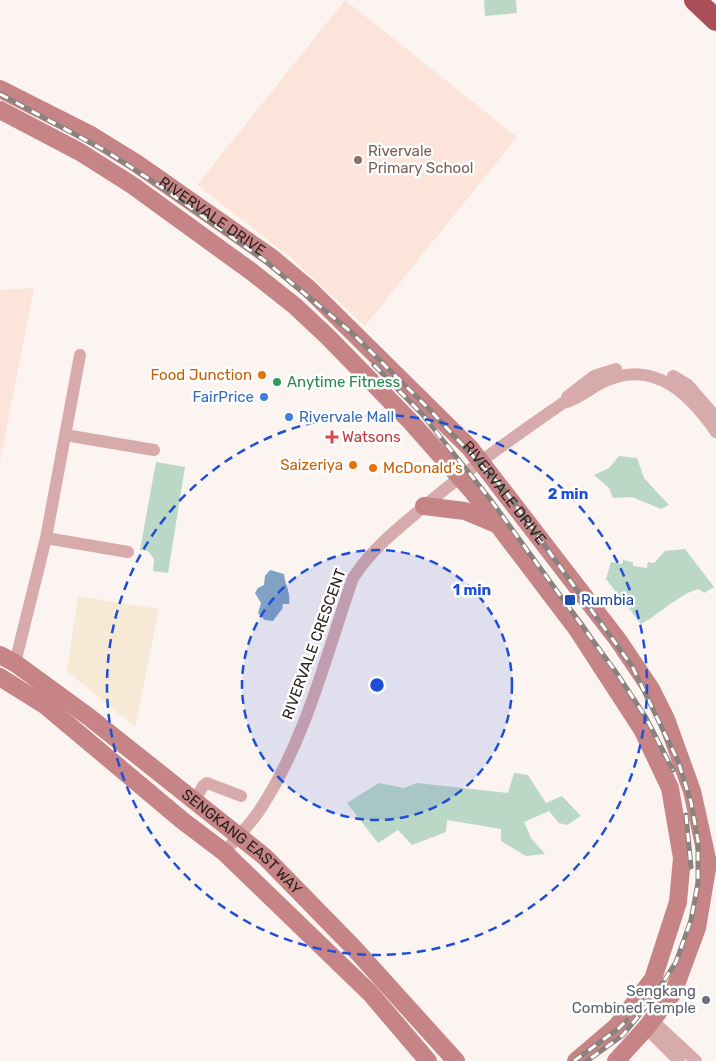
<svg xmlns="http://www.w3.org/2000/svg" width="716" height="1061" font-family="Rubik,sans-serif">
<style>
.built{fill:#fde4da}
.medical{fill:#f6ead6}
.green{fill:#bbd7c5}
.water{fill:#82a2c3}
.lines{fill:none;stroke-linecap:round;stroke-linejoin:round}
.street{stroke:#d7aaab;stroke-width:12}
.secondary{stroke:#c68487;stroke-width:18}
.highway{stroke:#aa4e57;stroke-width:22}
.rail-casing{stroke:#8b817d;stroke-width:5}
.rail{stroke:#fff;stroke-width:3;stroke-dasharray:9;stroke-linecap:butt}
.ring{fill:none;stroke:#1d4ed8;stroke-width:2.5;stroke-dasharray:9 6}
.education-dot{fill:#8d6e63;stroke:#fff;stroke-width:2}
.food-dot{fill:#e8710a;stroke:#fff;stroke-width:2}
.leisure-dot{fill:#2e9e5b;stroke:#fff;stroke-width:2}
.shop-dot{fill:#3f7fe0;stroke:#fff;stroke-width:2}
.health-dot{fill:#e0444e;stroke:#fff;stroke-width:2}
.transit-dot{fill:#1a4fb4;stroke:#fff;stroke-width:2}
.worship-dot{fill:#6b7280;stroke:#fff;stroke-width:2}
.labels{text-anchor:middle;dominant-baseline:central;stroke-width:5;stroke-linejoin:round;paint-order:stroke}
.education-label{font-size:15px;fill:#785e54;stroke:#fff;text-anchor:start}
.street-label{font-size:15px;fill:#2d211c;stroke:#fff}
.food-label{font-size:15px;fill:#c56008;stroke:#fff;text-anchor:end}
.leisure-label{font-size:15px;fill:#27864d;stroke:#fff;text-anchor:start}
.shop-label{font-size:15px;fill:#366cbe;stroke:#fff;text-anchor:end}
.health-label{font-size:15px;fill:#be3a42;stroke:#fff;text-anchor:start}
.transit-label{font-size:15px;fill:#164399;stroke:#fff;text-anchor:start}
.worship-label{font-size:15px;fill:#5b616d;stroke:#fff;text-anchor:end}
.centre{fill:#1d4ed8;stroke:#fff;stroke-width:2.5}
.ring-label{font-size:15px;text-anchor:middle;font-weight:bold;fill:#1d4ed8;stroke:#fff;stroke-width:5;stroke-linejoin:round;paint-order:stroke}
</style>
<rect width="100%" height="100%" fill="#fbf4f1"/>
<path class="built" d="M 345,0 L 517,137 L 365,326 L 290,257 L 197,185 Z
M 34,288 L 0,462 L 0,290 Z"/>
<path class="medical" d="M 78,596 L 159,609 L 135,727 L 67,671 Z"/>
<path class="green" d="M 484,0 L 516,0 L 517,13 L 485,16 Z
M 619,456 L 637,458 L 644,478 L 669,505 L 661,509 L 632,497 L 613,498 L 609,488 L 594,475 L 609,468 Z
M 156,462 L 185,467 L 168,573 L 153,571 L 154,559 L 148,551 L 140,550 Z
M 685,549 L 714,587 L 704,593 L 699,589 C 680,593 660,614 641,624 L 606,579 L 611,562 L 622,564 L 623,560 L 633,562 L 633,566 L 647,568 L 648,562 L 654,563 L 665,551 Z
M 514,773 L 528,775 L 546,803 L 562,796 L 581,816 L 567,825 L 559,823 L 549,811 L 524,822 L 531,838 L 545,854 L 526,856 L 501,841 L 501,829 L 447,820 L 446,832 L 412,845 L 398,830 L 378,843 L 347,803 L 379,783 L 404,788 L 417,783 L 508,793 Z"/>
<path class="water" d="M 270,570 L 284,574 C 285,585 291,592 289,604 L 283,604 L 282,609 L 273,621 L 265,620 L 258,613 L 261,603 L 255,593 L 258,588 L 264,585 L 265,576 Z"/>
<g class="lines">
<path class="street" d="M 673,376 L 688,385 L 716,417
M 567,397 L 594,376 L 616,369
M 65,435 L 154,450
M 46,538 L 128,552
M 15,663 L 46,538 L 80,355
M 194,801 L 203,786 L 207,783 L 241,796
M 224,852 C 237,838 251,824 261,808 C 306,739 326,655 353,578 C 369,553 391,534 414,515 C 461,474 512,438 563,403 C 580,399 592,386 608,380 C 656,360 691,396 716,432
M 652,1020 L 696,1061
M 646,1028 L 679,1061"/>
<g class="secondary">
<path id="s1" d="M 0,89 L 89,134 L 136,163 L 272,258 L 309,289 L 470,448 L 618,640 L 651,689 L 666,719 L 692,791 L 708,863 L 697,928 L 673,993 L 646,1028 L 616,1061"/>
<path d="M 0,110 L 80,152 L 132,185 L 252,272 L 295,306 L 328,337 L 411,422 L 473,492 L 577,629 L 642,729 L 670,788 L 682,858 L 678,902 L 653,979 L 617,1026 L 576,1061"/>
<path d="M 424,506 L 465,511 L 496,524"/>
<path id="s2" d="M 0,655 L 15,663 L 89,717 L 265,857 L 353,947 L 456,1061"/>
<path d="M 0,677 L 46,706 L 183,821 L 224,852 L 370,993 L 428,1061"/>
</g>
<path class="highway" d="M 695,0 L 716,20"/>
<defs>
<path id="rail" d="M 0,94 L 106,151 L 160,186 L 264,260 L 351,332 L 428,408 L 503,488 L 632,666 L 678,761 L 691,802 L 698,841 L 698,883 L 691,920 L 676,962 L 653,998 L 623,1035 L 587,1061
M 374,365 L 422,414 L 490,499 L 618,675 L 645,716 L 673,770
M 686,815 L 691,867
M 574,1061 L 618,1029 L 627,1020"/>
</defs>
<use href="#rail" class="rail-casing"/>
<use href="#rail" class="rail"/>
</g>
<circle cx="377" cy="685" r="135" fill="#1d4ed8" fill-opacity=".12"/>
<g class="ring">
<circle cx="377" cy="685" r="135"/>
<circle cx="377" cy="685" r="270"/>
</g>
<circle class="education-dot" cx="358" cy="160" r="5"/>
<g class="food-dot">
<circle cx="262" cy="375" r="5"/>
<circle cx="353" cy="465" r="5"/>
<circle cx="373" cy="468" r="5"/>
</g>
<circle class="leisure-dot" cx="277" cy="382" r="5"/>
<g class="shop-dot">
<circle cx="264" cy="397" r="5"/>
<circle cx="289" cy="417" r="5"/>
</g>
<path class="health-dot" d="M329.5 429.5h5v5h5v5h-5v5h-5v-5h-5v-5h5z"/>
<rect class="transit-dot" x="564" y="594" width="12" height="12" rx="2.5"/>
<circle class="worship-dot" cx="706" cy="1000" r="5"/>
<g class="labels">
<g class="education-label">
<text x="368" y="151">Rivervale<tspan x="368" dy="17">Primary School</tspan></text>
</g>
<g class="street-label">
<text stroke="none"><textPath href="#s1" startOffset="248">RIVERVALE DRIVE</textPath></text>
<text stroke="none"><textPath href="#s1" startOffset="652">RIVERVALE DRIVE</textPath></text>
<text transform="translate(314 644) rotate(-70)">RIVERVALE CRESCENT</text>
<text stroke="none"><textPath href="#s2" startOffset="306">SENGKANG EAST WAY</textPath></text>
</g>
<g class="food-label">
<text x="252" y="375">Food Junction</text>
<text x="343" y="465">Saizeriya</text>
<text x="383" y="468" text-anchor="start">McDonald's</text>
</g>
<g class="leisure-label">
<text x="287" y="382">Anytime Fitness</text>
</g>
<g class="shop-label">
<text x="254" y="397">FairPrice</text>
<text x="299" y="417" text-anchor="start">Rivervale Mall</text>
</g>
<g class="health-label">
<text x="342" y="437">Watsons</text>
</g>
<g class="transit-label">
<text x="581" y="600">Rumbia</text>
</g>
<g class="worship-label">
<text x="696" y="991">Sengkang<tspan x="696" dy="17">Combined Temple</tspan></text>
</g>
</g>
<circle cx="377" cy="685" r="8" class="centre"/>
<g class="ring-label">
<text x="568" y="499">2 min</text>
<text x="472" y="595">1 min</text>
</g>
</svg>
